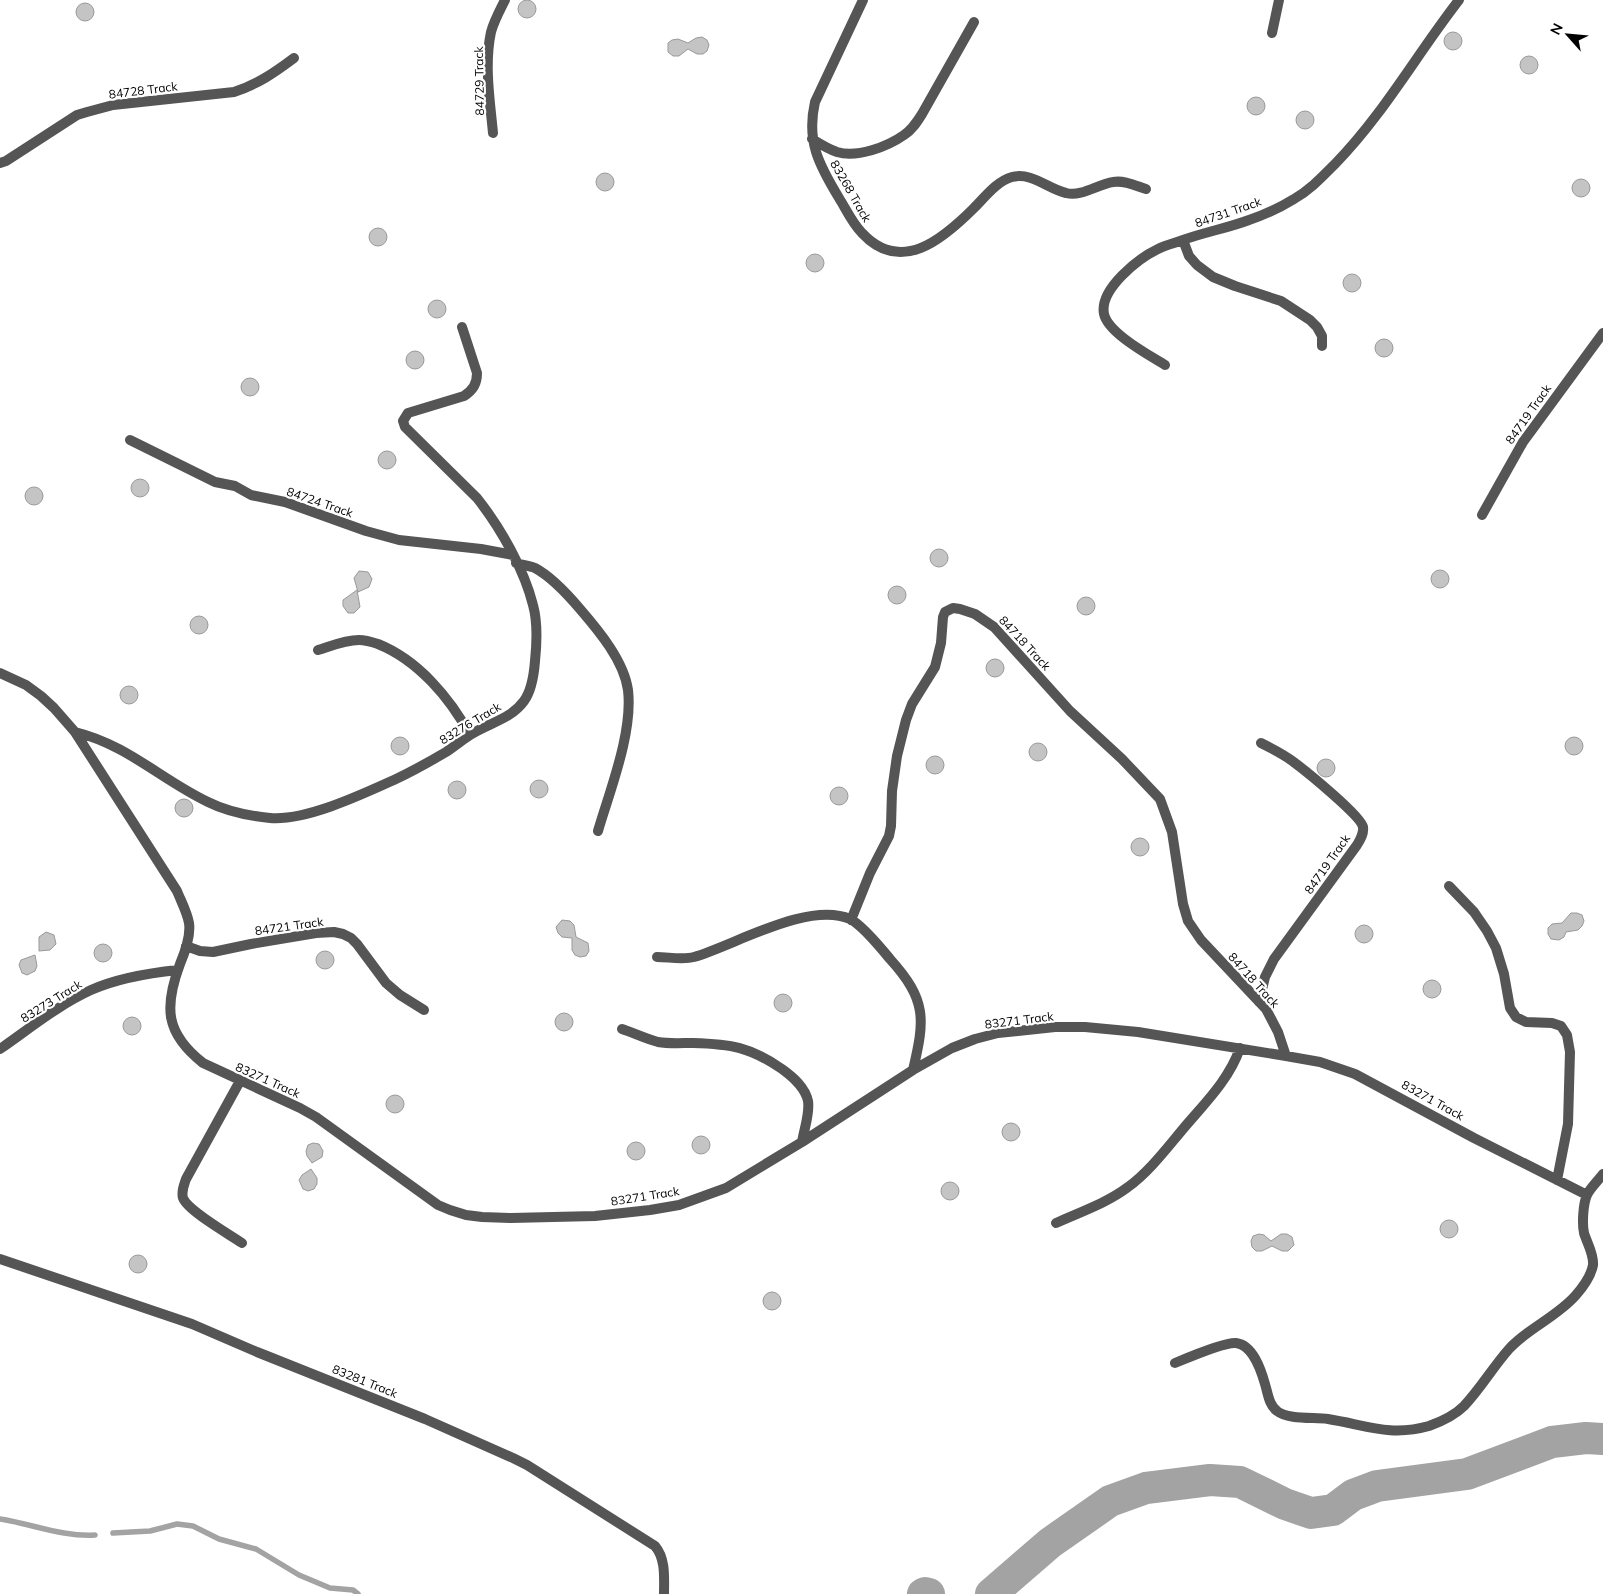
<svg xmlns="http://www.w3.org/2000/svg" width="1603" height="1594" font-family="Mulish,sans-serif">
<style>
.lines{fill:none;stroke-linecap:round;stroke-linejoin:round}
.stream{stroke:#a3a3a3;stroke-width:5.5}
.river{stroke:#a3a3a3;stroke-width:32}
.building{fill:#c4c4c4;stroke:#999}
.minor{stroke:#555;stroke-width:10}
.labels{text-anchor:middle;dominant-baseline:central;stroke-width:4.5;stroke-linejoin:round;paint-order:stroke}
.street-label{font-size:12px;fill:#000;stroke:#fff}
</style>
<rect width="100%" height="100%" fill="#fff"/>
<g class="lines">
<path class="stream" d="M 0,1519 C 32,1524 63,1537 95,1535
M 113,1533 L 150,1531 L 177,1524 L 193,1526 L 219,1539 L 256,1549 L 299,1575 L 330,1588 L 353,1590 L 358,1594"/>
<path class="river" d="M 923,1594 L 925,1593 L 929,1594
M 991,1594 L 1050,1543 L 1110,1501 L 1146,1488 L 1210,1480 L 1240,1482 L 1285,1504 L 1311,1513 L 1333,1510 L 1353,1495 L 1377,1486 L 1467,1474 L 1552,1442 L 1586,1438 L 1603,1439"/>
</g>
<path class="building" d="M518 9a9 9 0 1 1 18 0a9 9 0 1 1-18 0Z
M76 12a9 9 0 1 1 18 0a9 9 0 1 1-18 0Z
M1444 41a9 9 0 1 1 18 0a9 9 0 1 1-18 0Z
M 702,37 L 707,40 L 709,45 L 707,51 L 703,54 L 697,54 L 688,49 L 679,56 L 673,56 L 668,52 L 668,43 L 672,40 L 678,39 L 688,43 L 696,38 Z
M1520 65a9 9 0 1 1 18 0a9 9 0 1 1-18 0Z
M1247 106a9 9 0 1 1 18 0a9 9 0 1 1-18 0Z
M1296 120a9 9 0 1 1 18 0a9 9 0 1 1-18 0Z
M596 182a9 9 0 1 1 18 0a9 9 0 1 1-18 0Z
M1572 188a9 9 0 1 1 18 0a9 9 0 1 1-18 0Z
M369 237a9 9 0 1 1 18 0a9 9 0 1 1-18 0Z
M806 263a9 9 0 1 1 18 0a9 9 0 1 1-18 0Z
M1343 283a9 9 0 1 1 18 0a9 9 0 1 1-18 0Z
M428 309a9 9 0 1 1 18 0a9 9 0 1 1-18 0Z
M1375 348a9 9 0 1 1 18 0a9 9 0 1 1-18 0Z
M406 360a9 9 0 1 1 18 0a9 9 0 1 1-18 0Z
M241 387a9 9 0 1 1 18 0a9 9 0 1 1-18 0Z
M378 460a9 9 0 1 1 18 0a9 9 0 1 1-18 0Z
M131 488a9 9 0 1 1 18 0a9 9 0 1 1-18 0Z
M25 496a9 9 0 1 1 18 0a9 9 0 1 1-18 0Z
M930 558a9 9 0 1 1 18 0a9 9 0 1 1-18 0Z
M1431 579a9 9 0 1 1 18 0a9 9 0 1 1-18 0Z
M 359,571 L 368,572 L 372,579 L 369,587 L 358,592 L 354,578 Z
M888 595a9 9 0 1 1 18 0a9 9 0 1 1-18 0Z
M 357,590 L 360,607 L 354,613 L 348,613 L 343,606 L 343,600 Z
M1077 606a9 9 0 1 1 18 0a9 9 0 1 1-18 0Z
M190 625a9 9 0 1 1 18 0a9 9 0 1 1-18 0Z
M986 668a9 9 0 1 1 18 0a9 9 0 1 1-18 0Z
M120 695a9 9 0 1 1 18 0a9 9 0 1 1-18 0Z
M1565 746a9 9 0 1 1 18 0a9 9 0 1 1-18 0Z
M391 746a9 9 0 1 1 18 0a9 9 0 1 1-18 0Z
M1029 752a9 9 0 1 1 18 0a9 9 0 1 1-18 0Z
M926 765a9 9 0 1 1 18 0a9 9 0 1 1-18 0Z
M1317 768a9 9 0 1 1 18 0a9 9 0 1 1-18 0Z
M530 789a9 9 0 1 1 18 0a9 9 0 1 1-18 0Z
M448 790a9 9 0 1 1 18 0a9 9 0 1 1-18 0Z
M830 796a9 9 0 1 1 18 0a9 9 0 1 1-18 0Z
M175 808a9 9 0 1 1 18 0a9 9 0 1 1-18 0Z
M1131 847a9 9 0 1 1 18 0a9 9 0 1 1-18 0Z
M 1571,913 L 1577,913 L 1582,915 L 1584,921 L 1582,926 L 1578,930 L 1566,932 L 1564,937 L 1559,940 L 1551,939 L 1548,934 L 1548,928 L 1552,924 L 1562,923 Z
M 562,920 L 570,921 L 574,925 L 576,937 L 588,943 L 589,951 L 586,956 L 580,957 L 575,955 L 572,950 L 572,938 L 562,937 L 558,933 L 556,927 Z
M1355 934a9 9 0 1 1 18 0a9 9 0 1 1-18 0Z
M 46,932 L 54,935 L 56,944 L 50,950 L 39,951 L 39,937 Z
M94 953a9 9 0 1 1 18 0a9 9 0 1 1-18 0Z
M316 960a9 9 0 1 1 18 0a9 9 0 1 1-18 0Z
M 35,955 L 37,966 L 35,971 L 27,975 L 22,973 L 19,965 L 21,960 Z
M1423 989a9 9 0 1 1 18 0a9 9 0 1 1-18 0Z
M774 1003a9 9 0 1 1 18 0a9 9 0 1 1-18 0Z
M555 1022a9 9 0 1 1 18 0a9 9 0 1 1-18 0Z
M123 1026a9 9 0 1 1 18 0a9 9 0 1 1-18 0Z
M386 1104a9 9 0 1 1 18 0a9 9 0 1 1-18 0Z
M1002 1132a9 9 0 1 1 18 0a9 9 0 1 1-18 0Z
M692 1145a9 9 0 1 1 18 0a9 9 0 1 1-18 0Z
M627 1151a9 9 0 1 1 18 0a9 9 0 1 1-18 0Z
M 313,1143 L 319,1144 L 323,1151 L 322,1157 L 312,1163 L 307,1156 L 306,1151 L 308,1145 Z
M 311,1169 L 317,1178 L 317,1184 L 314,1189 L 308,1191 L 303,1189 L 299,1180 L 302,1175 Z
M941 1191a9 9 0 1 1 18 0a9 9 0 1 1-18 0Z
M1440 1229a9 9 0 1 1 18 0a9 9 0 1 1-18 0Z
M 1259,1234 L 1264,1235 L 1271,1241 L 1281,1234 L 1287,1234 L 1292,1237 L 1294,1245 L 1288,1251 L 1282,1251 L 1272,1246 L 1262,1251 L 1256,1251 L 1252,1247 L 1251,1241 L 1253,1236 Z
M129 1264a9 9 0 1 1 18 0a9 9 0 1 1-18 0Z
M763 1301a9 9 0 1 1 18 0a9 9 0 1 1-18 0Z"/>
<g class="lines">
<path class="minor" d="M 863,0 L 815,102 C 806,141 819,165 839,198 C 846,209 852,223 862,233 C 901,275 943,239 974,208 C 985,197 997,181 1012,177 C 1032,172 1048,189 1066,193 C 1082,197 1098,184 1113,182 C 1125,180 1136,186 1146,189
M 1272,33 L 1279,0
M 493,133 C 490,101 484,65 491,32 C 494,21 500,10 505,0
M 812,139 C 820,144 828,149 837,152 C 857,158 887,147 904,135 C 912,130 917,122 922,114 L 974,22
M 0,163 L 6,161 L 77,115 L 87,112 L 113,105 L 234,92 C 258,84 274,73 294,58
M 1322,346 L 1322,336 L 1317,327 L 1310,320 L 1281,301 L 1235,286 L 1213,277 L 1197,265 L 1189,256 L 1183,240 C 1205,232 1228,228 1249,220 C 1264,215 1281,207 1294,199 C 1310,190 1322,177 1335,164 C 1383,115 1417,54 1459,0
M 1165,365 C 1149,355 1108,333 1104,314 C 1099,289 1139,258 1158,249 C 1166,245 1175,243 1183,240
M 130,440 L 215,482 L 235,486 L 251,495 L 285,502 L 366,531 L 399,540 L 481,549 L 513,555
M 1482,515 L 1523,442 L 1603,333
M 516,563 C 523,565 529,566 535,568 C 550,576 569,596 580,609 C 599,631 624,661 628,690 C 633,733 610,790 598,831
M 318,650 C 331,646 345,640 359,640 C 365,640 372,642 378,644 C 418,660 450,698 470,735
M 0,673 L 26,685 L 41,696 L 54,708 L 75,732 L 177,891 C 181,901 187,912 189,923 C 191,936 185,952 180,964 C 164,1007 165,1033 203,1063 L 300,1108 L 316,1117 L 438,1205 L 450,1210 L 466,1215 L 482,1217 L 511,1218 L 595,1216 L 650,1210 L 679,1205 L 726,1188 L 802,1142 L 913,1070 L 952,1048 L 975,1039 L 998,1033 L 1055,1027 L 1085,1027 L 1138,1032 L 1286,1056 L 1320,1062 L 1355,1074 L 1474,1138 L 1587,1195
M 75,732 C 128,745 160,779 208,802 C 226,811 250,816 270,818 C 306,821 363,794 396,779 C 413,771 429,762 446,752 C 454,747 462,740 470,735 C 489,723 511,719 524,701 C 532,690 534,674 535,661 C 537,642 538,623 533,605 C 524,569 500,527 477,498 L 405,427 L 403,421 L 408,413 L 464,396 C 473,390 477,384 477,373 L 462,327
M 1449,886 L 1474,912 L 1487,931 L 1496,948 L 1504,974 L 1510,1008 L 1516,1017 L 1526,1022 L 1552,1023 L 1561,1026 L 1567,1035 L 1570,1052 L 1568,1124 L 1557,1180
M 851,920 L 870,873 L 889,836 L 891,826 L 892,791 L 897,756 L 906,720 L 912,704 L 935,667 L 941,643 L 943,617 L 945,612 L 953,608 L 960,609 L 975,614 L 994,627 L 1070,711 L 1122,759 L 1160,799 L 1172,832 L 1183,904 L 1188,921 L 1201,940 L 1266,1009 L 1278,1032 L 1286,1056
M 186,946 L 200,951 L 213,952 L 251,944 L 316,933 L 334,932 L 343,934 L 351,938 L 357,944 L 386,983 L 400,995 L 424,1010
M 657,957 C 668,957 683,960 694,957 C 735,945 808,901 850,919 C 862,925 881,948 890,959 C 927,1000 925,1019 913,1070
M 1259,1002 L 1265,977 L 1274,959 L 1357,845 C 1360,840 1364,834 1363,827 C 1361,816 1307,772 1295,763 C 1285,755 1273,749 1261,743
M 622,1029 C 634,1033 646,1039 658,1042 C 669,1044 682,1043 693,1043 C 731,1044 750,1047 782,1069 C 793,1077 805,1087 808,1101 C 810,1114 804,1129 802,1142
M 0,1049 C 29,1029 58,1005 91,990 C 118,978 149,973 178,970
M 240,1081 L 186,1179 C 184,1185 181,1191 183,1198 C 188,1211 229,1234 242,1243
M 1056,1223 C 1080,1212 1107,1203 1128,1187 C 1148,1173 1167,1148 1183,1129 C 1204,1104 1229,1080 1240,1048
M 0,1259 L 192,1324 L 257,1352 L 425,1419 L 513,1458 L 527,1465 L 655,1546 C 666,1559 664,1578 664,1594
M 1175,1363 C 1187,1358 1224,1342 1236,1343 C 1253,1345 1261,1370 1265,1384 C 1268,1394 1269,1405 1277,1411 C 1288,1420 1314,1417 1328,1419 C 1366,1425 1390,1437 1429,1426 C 1443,1421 1454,1416 1464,1406 C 1481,1388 1493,1367 1509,1349 C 1528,1328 1557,1317 1576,1295 C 1583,1287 1591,1276 1593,1265 C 1594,1254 1587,1243 1584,1233 C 1582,1224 1583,1204 1587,1195 C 1590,1188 1598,1181 1603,1174"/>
</g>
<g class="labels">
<g class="street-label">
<text transform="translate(479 81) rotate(-91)">84729 Track</text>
<text transform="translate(143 90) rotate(-7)">84728 Track</text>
<text transform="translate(851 191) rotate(60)">83268 Track</text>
<text transform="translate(1228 212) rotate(-19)">84731 Track</text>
<text transform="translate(1528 414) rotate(-55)">84719 Track</text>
<text transform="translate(320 502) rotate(19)">84724 Track</text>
<text transform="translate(1025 643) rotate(47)">84718 Track</text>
<text transform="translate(470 723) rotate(-31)">83276 Track</text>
<text transform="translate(1327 864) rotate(-55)">84719 Track</text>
<text transform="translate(289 926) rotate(-8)">84721 Track</text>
<text transform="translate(1254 980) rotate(48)">84718 Track</text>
<text transform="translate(51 1001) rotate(-32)">83273 Track</text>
<text transform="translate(1019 1020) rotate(-7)">83271 Track</text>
<text transform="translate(268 1080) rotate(24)">83271 Track</text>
<text transform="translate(1433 1100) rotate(29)">83271 Track</text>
<text transform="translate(645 1196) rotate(-9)">83271 Track</text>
<text transform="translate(365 1381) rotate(22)">83281 Track</text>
</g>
</g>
<g transform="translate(1568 35) rotate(297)" stroke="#ffffff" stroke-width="4" paint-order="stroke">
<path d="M0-4L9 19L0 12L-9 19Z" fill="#000000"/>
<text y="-8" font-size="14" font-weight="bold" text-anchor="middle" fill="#000000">N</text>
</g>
</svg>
